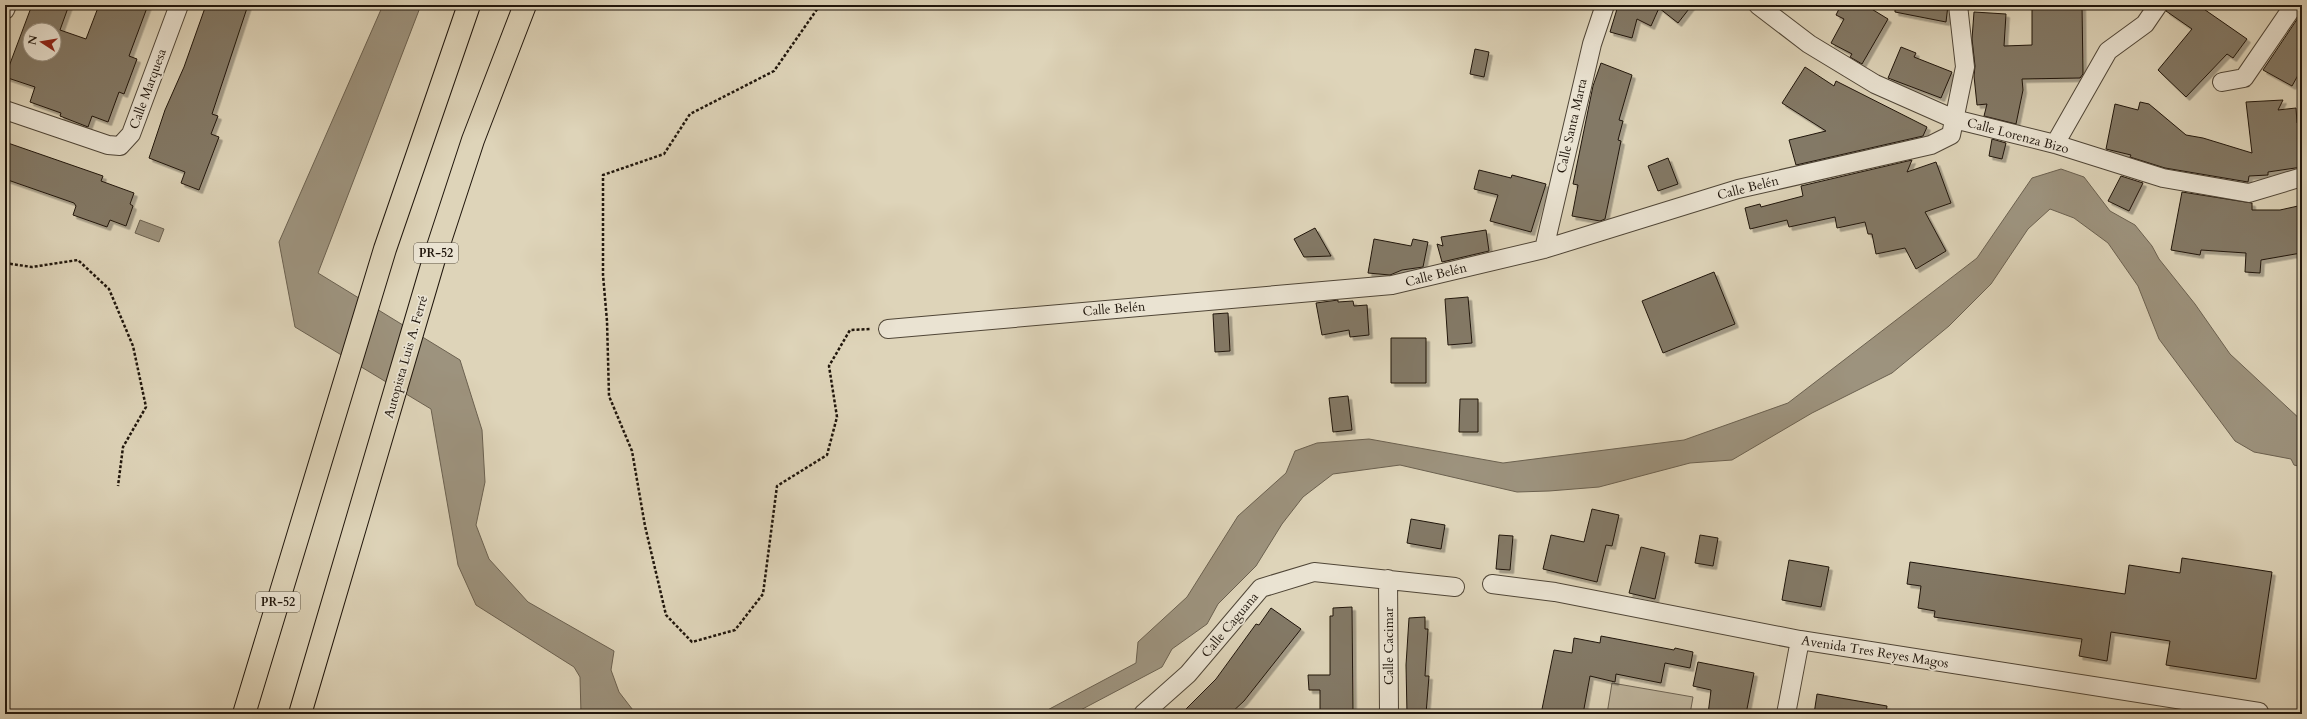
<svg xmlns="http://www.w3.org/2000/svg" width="2307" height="719" font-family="Cardo,serif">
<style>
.green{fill:#beb49c;stroke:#6f6554}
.water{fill:#9d937e;stroke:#6b6150}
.building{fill:#837966;stroke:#20160c;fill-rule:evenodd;filter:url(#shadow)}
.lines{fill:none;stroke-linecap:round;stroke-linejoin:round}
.street-casing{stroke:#504637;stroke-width:20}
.highway-casing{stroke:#20160c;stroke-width:24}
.path{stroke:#20160c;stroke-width:2.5;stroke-dasharray:3 2;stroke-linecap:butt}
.street{stroke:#eae3d2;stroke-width:18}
.highway{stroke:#ded4b9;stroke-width:22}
.labels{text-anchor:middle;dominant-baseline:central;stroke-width:3.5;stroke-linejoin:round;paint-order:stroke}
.shield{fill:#eae3d2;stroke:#5d5447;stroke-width:1}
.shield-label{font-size:12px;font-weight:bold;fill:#20160c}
.street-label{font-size:13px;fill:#20160c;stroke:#eae3d2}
</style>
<defs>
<filter id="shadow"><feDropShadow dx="3.5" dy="3.5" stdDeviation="0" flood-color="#0004"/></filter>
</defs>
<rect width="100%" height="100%" fill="#ded4b9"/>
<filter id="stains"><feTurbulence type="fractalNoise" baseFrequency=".005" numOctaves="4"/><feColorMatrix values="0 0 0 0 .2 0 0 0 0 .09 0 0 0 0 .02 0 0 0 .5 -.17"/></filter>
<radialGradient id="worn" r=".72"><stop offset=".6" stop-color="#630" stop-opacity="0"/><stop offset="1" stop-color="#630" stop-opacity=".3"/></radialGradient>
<path class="green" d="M 1612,683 L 1693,697 L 1690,714 L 1607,714 Z"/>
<path class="water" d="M 383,5 L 421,5 L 318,273 L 460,360 L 482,430 L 485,482 L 476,525 L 489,559 L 528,602 L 614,651 L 611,670 L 619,692 L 636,714 L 581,714 L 580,677 L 574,667 L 476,605 L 458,565 L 431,409 L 295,327 L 279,242 Z
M 2061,169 L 2084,177 L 2110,211 L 2135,225 L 2152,246 L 2159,259 L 2195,304 L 2230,354 L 2302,421 L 2302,467 L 2294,465 L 2291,459 L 2254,452 L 2235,441 L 2159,339 L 2138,286 L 2108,243 L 2074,218 L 2050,209 L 2028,229 L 1991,284 L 1949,326 L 1892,373 L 1812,413 L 1732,460 L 1690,463 L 1599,487 L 1549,491 L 1517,492 L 1400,465 L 1333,474 L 1303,497 L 1282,524 L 1256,566 L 1218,604 L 1207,624 L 1172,649 L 1162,667 L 1073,714 L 1040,714 L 1136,663 L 1138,642 L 1187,597 L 1238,516 L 1286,473 L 1295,451 L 1317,443 L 1369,439 L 1503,463 L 1684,440 L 1788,403 L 1977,258 L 2032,178 Z
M 140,220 L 164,229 L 159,242 L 135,233 Z"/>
<path class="building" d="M 32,5 L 69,5 L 60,30 L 86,39 L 99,5 L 148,5 L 129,56 L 137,59 L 124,94 L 119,92 L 108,122 L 92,116 L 88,127 L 60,116 L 61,113 L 30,102 L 35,87 L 5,77 ZM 30,30 L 54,30 L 54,54 L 30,54 Z
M 206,5 L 248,5 L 212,114 L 218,116 L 211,134 L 219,137 L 199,190 L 181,183 L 185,172 L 149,158 L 165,110 L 184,67 Z
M 1615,5 L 1692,5 L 1678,23 L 1659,8 L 1651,26 L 1637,19 L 1632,38 L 1610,32 L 1617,9 Z
M 1841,5 L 1865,5 L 1888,19 L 1862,64 L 1850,57 L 1852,54 L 1831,43 L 1844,19 L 1836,15 Z
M 1895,5 L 1948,5 L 1946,22 L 1895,12 Z
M 2032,5 L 2082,5 L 2083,74 L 2080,78 L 2022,79 L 2023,90 L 2016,124 L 1984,116 L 1987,104 L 1977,105 L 1974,76 L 1975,66 L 1972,39 L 1974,12 L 2006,14 L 2004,46 L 2032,45 Z
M 2168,5 L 2198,5 L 2247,39 L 2233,58 L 2227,54 L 2186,97 L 2158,70 L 2192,29 L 2166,11 Z
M 2302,12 L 2302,68 L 2292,86 L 2263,70 Z
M 1901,47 L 1916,53 L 1914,57 L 1952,72 L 1941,98 L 1888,78 Z
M 1475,49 L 1489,52 L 1484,77 L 1470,74 Z
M 1601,63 L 1632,75 L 1619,120 L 1623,121 L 1618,140 L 1621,141 L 1605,219 L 1600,221 L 1572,216 L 1578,185 L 1573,184 L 1593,86 Z
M 1805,67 L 1834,86 L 1836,81 L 1927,127 L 1923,136 L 1796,165 L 1789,140 L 1826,131 L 1782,103 Z
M 2283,100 L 2278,110 L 2296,108 L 2297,123 L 2302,122 L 2302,167 L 2268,172 L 2268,175 L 2249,176 L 2248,182 L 2165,168 L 2130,157 L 2131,155 L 2106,149 L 2115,104 L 2138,110 L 2140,102 L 2149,104 L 2186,135 L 2203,138 L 2252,153 L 2246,102 Z
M 1992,139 L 2006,143 L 2002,159 L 1989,156 Z
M 5,142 L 103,176 L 101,181 L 134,193 L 130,204 L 133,206 L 126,226 L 110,220 L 107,227 L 73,215 L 76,206 L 74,203 L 5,179 Z
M 1668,158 L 1678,184 L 1658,191 L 1648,166 Z
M 1912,160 L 1907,172 L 1936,162 L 1951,203 L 1925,212 L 1946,251 L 1916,269 L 1905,248 L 1876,254 L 1872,234 L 1868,234 L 1865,222 L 1837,228 L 1835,217 L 1789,227 L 1787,220 L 1750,229 L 1745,208 L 1760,204 L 1761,207 L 1803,196 L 1801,186 Z
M 1479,170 L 1511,178 L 1512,175 L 1546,184 L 1531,232 L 1490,221 L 1498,195 L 1474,189 Z
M 2121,176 L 2143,183 L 2129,211 L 2108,201 Z
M 2182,192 L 2252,203 L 2252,210 L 2280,210 L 2298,206 L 2301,253 L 2261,260 L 2260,273 L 2245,272 L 2246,253 L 2201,250 L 2200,255 L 2171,250 Z
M 1315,228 L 1331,256 L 1304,257 L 1294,239 Z
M 1486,230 L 1489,251 L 1442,262 L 1437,244 L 1443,246 L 1441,237 Z
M 1374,239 L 1411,246 L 1413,239 L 1428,242 L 1423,267 L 1402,270 L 1390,275 L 1368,273 Z
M 1714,272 L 1735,324 L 1663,353 L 1642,301 Z
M 1468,297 L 1472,343 L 1448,345 L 1445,299 Z
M 1338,300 L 1338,302 L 1353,301 L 1354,306 L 1367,305 L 1369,335 L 1350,337 L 1349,330 L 1322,335 L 1316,303 Z
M 1228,313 L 1230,351 L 1215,352 L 1213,314 Z
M 1391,338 L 1426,338 L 1426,383 L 1391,383 Z
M 1348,396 L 1352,430 L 1333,432 L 1329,398 Z
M 1460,399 L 1478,399 L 1478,432 L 1459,432 Z
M 1592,509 L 1619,515 L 1612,546 L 1606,545 L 1597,582 L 1543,569 L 1551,535 L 1584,542 Z
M 1411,519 L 1445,525 L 1441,549 L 1407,543 Z
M 1499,535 L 1513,536 L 1510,570 L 1496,569 Z
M 1700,535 L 1718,538 L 1713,566 L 1695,563 Z
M 1641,547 L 1665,553 L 1655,599 L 1629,593 Z
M 2182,558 L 2272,572 L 2256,679 L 2166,665 L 2170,641 L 2111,632 L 2107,661 L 2079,656 L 2082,639 L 1934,617 L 1935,611 L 1918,608 L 1921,586 L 1907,584 L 1910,562 L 2125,594 L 2129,565 L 2180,573 Z
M 1789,560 L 1829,567 L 1821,607 L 1782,600 Z
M 1352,607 L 1353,714 L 1320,714 L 1320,690 L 1309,690 L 1308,675 L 1330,675 L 1330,616 L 1333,616 L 1333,608 Z
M 1271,608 L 1301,629 L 1244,701 L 1230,714 L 1181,714 L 1216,679 L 1256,624 L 1259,625 Z
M 1425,617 L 1425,629 L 1428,629 L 1425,676 L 1429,676 L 1426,714 L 1407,714 L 1406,665 L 1409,618 Z
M 1601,636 L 1674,650 L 1675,648 L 1693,652 L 1690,668 L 1665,663 L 1661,683 L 1616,674 L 1615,682 L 1590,676 L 1583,714 L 1541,714 L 1554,650 L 1572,653 L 1574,638 L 1600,643 Z
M 1698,662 L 1754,673 L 1746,714 L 1708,714 L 1711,690 L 1693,686 Z
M 1817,694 L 1887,706 L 1886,714 L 1814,714 Z"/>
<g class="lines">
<defs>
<path id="street" d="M 1758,5 L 1809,44 L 1875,84 L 1954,119 L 2055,144 L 2163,178 L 2249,193 L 2302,177
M 5,10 L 7,5
M 2222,82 L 2244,78 L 2294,5
M 5,110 L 108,145 L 120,146 L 131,134 L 179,5
M 2055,144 L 2108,51 L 2145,24 L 2158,5
M 1544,249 L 1592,44 L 1605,5
M 888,329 L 1392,285 L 1544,249 L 1738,189 L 1931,145 L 1951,135 L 1965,67 L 1958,5
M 1388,579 L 1389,714
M 1492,584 L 1555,592 L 1800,640 L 2259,712 L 2258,714
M 1143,714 L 1188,674 L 1261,588 L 1314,572 L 1455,587
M 1786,714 L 1800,640"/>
<path id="highway" d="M 244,714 L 385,249 L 469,5
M 300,714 L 434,259 L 473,140 L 525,5"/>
</defs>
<use href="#street" class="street-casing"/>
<use href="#highway" class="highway-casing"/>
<path class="path" d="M 820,5 L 774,71 L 690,114 L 664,154 L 603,175 L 603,275 L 607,321 L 609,396 L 632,451 L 645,526 L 666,615 L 692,642 L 735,630 L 763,594 L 777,486 L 827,455 L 837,417 L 829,366 L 850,330 L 871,329
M 5,263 L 32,267 L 78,260 L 109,289 L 133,346 L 146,407 L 123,447 L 118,486"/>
<use href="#street" class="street"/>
<use href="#highway" class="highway"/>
</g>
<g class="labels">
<g class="shield">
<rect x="414" y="243" width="44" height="20" rx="3"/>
<rect x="256" y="592" width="44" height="20" rx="3"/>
</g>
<g class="shield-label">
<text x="436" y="253">PR-52</text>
<text x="278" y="602">PR-52</text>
</g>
<g class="street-label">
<text transform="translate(148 89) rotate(-70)">Calle Marquesa</text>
<text transform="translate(1572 126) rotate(-77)">Calle Santa Marta</text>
<text transform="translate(2018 136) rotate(15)">Calle Lorenza Bizo</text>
<text transform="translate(1748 188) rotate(-14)">Calle Belén</text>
<text transform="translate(1436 275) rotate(-14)">Calle Belén</text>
<text transform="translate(1114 309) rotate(-5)">Calle Belén</text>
<text transform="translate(406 357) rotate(-74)">Autopista Luis A. Ferré</text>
<text transform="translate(1230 625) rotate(-50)">Calle Caguana</text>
<text transform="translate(1389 646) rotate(-90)">Calle Cacimar</text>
<text transform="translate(1875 652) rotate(9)">Avenida Tres Reyes Magos</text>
</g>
</g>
<rect width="2307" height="719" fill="none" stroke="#ded4b9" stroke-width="20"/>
<rect x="6" y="6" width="2295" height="707" fill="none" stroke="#20160c" stroke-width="2"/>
<rect x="10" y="10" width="2287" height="699" fill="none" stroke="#20160c"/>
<g transform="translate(42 42) rotate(282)"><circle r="19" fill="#eae3d2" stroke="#999183"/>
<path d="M0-3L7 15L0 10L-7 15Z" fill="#8f2418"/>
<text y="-6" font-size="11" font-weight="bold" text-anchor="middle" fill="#20160c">N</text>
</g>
<rect width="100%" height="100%" filter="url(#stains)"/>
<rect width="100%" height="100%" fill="url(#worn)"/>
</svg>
